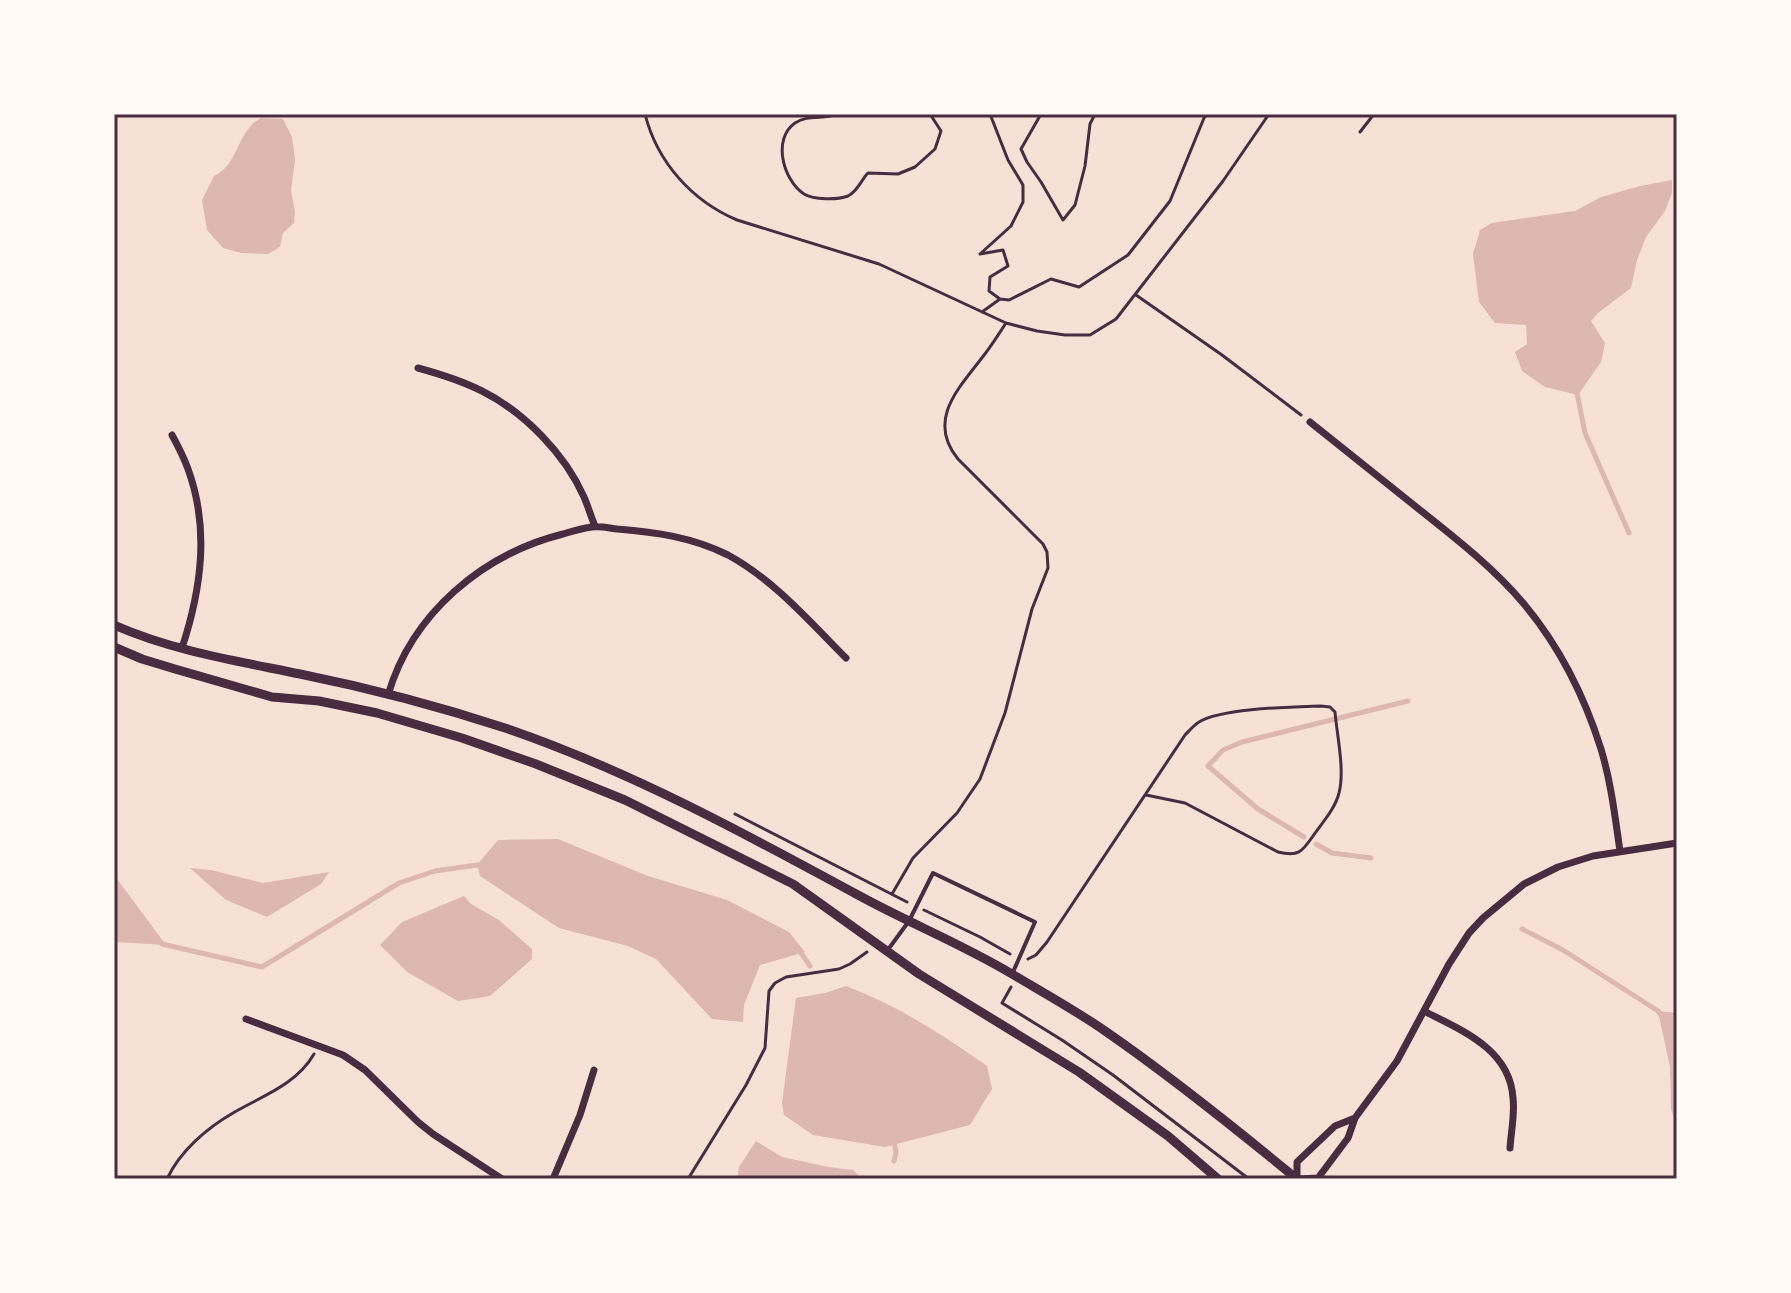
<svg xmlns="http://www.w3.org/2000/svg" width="1791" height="1293" font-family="'Alegreya Sans',sans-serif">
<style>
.water{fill:#dcb8b0}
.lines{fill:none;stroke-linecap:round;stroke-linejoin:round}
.stream{stroke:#dcb8b0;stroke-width:5}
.path{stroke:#4a2c40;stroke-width:3}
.service{stroke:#4a2c40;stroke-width:4}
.minor{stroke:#4a2c40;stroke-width:7}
.tertiary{stroke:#4a2c40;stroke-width:9}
.neatline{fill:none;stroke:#4a2c40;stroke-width:3}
</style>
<rect width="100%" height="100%" fill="#f7e1d7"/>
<path class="water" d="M 261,118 L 283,119 L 292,137 L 295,160 L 291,190 L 295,212 L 294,223 L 283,233 L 280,247 L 268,254 L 241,253 L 223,248 L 207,230 L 202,200 L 214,176 C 239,165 237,130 261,118 Z
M 1672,180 L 1672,193 L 1665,211 L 1646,237 L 1637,260 L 1631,288 L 1598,313 L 1591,321 L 1605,343 L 1601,362 L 1578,395 L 1545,387 L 1522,371 L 1515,352 L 1527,344 L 1526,325 L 1495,323 L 1479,302 L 1473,254 L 1480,230 L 1492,223 L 1575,211 L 1601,197 L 1640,186 Z
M 558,839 L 648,876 L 727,900 L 789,932 L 805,952 L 760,965 L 744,1005 L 743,1022 L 712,1019 L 656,959 L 628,946 L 559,928 L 480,876 L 477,865 L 498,840 Z
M 190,868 L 211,870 L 263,883 L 329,872 L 321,884 L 267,917 L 226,900 Z
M 114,875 L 166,945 L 114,942 Z
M 464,896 L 471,904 L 499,920 L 532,949 L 532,959 L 490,996 L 458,1001 L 407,972 L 380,945 L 402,922 Z
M 846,986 C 897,1005 943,1035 987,1066 L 992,1089 L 970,1125 L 885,1147 L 813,1135 L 784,1115 L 782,1103 L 796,998 L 825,993 Z
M 1658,1011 L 1677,1013 L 1677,1128 L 1671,1109 L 1670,1067 Z
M 756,1141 L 782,1157 L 829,1167 L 853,1170 L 861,1178 L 737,1179 L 739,1167 Z"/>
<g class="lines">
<path class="stream" d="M 1576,388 L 1585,433 L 1629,533
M 1304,837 L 1258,809 L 1208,766 L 1223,750 L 1242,742 L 1408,701
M 1316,844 L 1332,853 L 1371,858
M 1522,929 L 1563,950 L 1658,1011 L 1660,1014
M 162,944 L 262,967 L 399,883 L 435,871 L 477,865 L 484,866
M 797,947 L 810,966
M 894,1161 L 896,1153 L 894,1140"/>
<path class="path" d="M 645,114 C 657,162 692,201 737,220 L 879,264 L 1006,323 L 1037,331 L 1065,335 L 1090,335 L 1116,319 L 1223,181 L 1269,114
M 838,114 C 825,120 808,114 795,123 C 772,139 783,180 804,194 C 814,200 837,200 848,196 C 858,191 861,180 868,173 L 898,174 L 915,167 L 935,149 L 941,131 L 930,114
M 990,114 L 1008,160 L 1023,185 L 1023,202 L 1011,226 L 980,254 L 1003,250 L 1008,266 L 990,277 L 989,291 L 1000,299 L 1009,300 L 1051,279 L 1079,287 L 1128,255 L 1170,201 L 1204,118 L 1208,114
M 1041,114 L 1021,149 L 1027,162 L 1041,182 L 1063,220 L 1075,205 L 1085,166 L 1090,124 L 1095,114
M 1360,132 L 1374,114
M 1136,295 L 1222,355 L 1301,415
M 982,312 L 1000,299
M 735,814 L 907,902
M 892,894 L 913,858 L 957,813 L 980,779 L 1005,713 L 1032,609 L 1048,568 L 1047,552 L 1043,544 L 958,459 C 927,421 957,390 981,359 C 990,348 998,335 1006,323
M 924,910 L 980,937 L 1010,954
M 1028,959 L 1036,955 L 1047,942 L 1185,735 C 1189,731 1194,725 1199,722 C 1221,708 1293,707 1321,706 L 1330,707 L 1335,712 C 1337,736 1345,770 1339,793 C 1335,809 1322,823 1313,836 C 1302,852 1298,857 1278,852 L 1185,803 L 1146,795
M 1011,987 L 1002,1003 L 1062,1040 L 1113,1075 L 1249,1179
M 167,1179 C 180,1151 207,1128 233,1113 C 262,1096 296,1085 314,1054
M 688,1179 L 746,1085 L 765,1048 L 769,991 L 775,983 L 786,977 L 839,969 L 850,964 L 867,952"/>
<path class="service" d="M 887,951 L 909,921 L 933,873 L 1035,922 L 1013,972"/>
<path class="minor" d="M 418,368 C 440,374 462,381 482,391 C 524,412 565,454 584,497 C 588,506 591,517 595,526
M 1310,422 C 1345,450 1380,478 1415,506 C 1454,537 1493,567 1524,604 C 1559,646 1585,698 1601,749 C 1611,782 1615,817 1620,851
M 172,435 C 178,446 184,458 188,469 C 210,529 201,590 182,648
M 388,695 C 412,613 483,554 563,534 C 573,531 583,528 592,527 C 600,526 609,528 617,529 C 655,532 692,537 728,555 C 774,580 809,621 846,658
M 1424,1011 C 1461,1030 1510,1049 1513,1098 C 1515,1114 1511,1132 1510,1148
M 246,1019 L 343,1055 L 365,1070 L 418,1122 L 433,1134 L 502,1179
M 553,1179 L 580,1115 L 594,1070
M 1297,1179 L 1297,1162 L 1335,1126 L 1355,1118
M 1299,1179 L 1318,1178 L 1348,1138 L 1355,1118 L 1397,1061 L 1449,964 L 1469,933 L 1483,918 L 1524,884 L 1558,867 L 1593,856 L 1677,843"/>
<path class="tertiary" d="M 114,625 C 173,651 237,661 300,674 C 369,688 438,706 505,728 C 628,770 744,833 858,895 C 909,923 962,944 1012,974 C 1044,993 1077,1011 1108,1033 C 1173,1078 1235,1128 1297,1179
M 114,647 L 142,659 L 175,669 L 272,697 L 319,701 L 377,713 L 462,738 L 536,764 L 625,800 L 793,884 L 919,974 L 1079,1072 L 1168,1136 L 1218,1179"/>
</g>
<rect width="1791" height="1293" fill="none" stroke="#fffaf5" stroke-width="232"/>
<rect x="116" y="116" width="1559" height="1061" class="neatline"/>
</svg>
